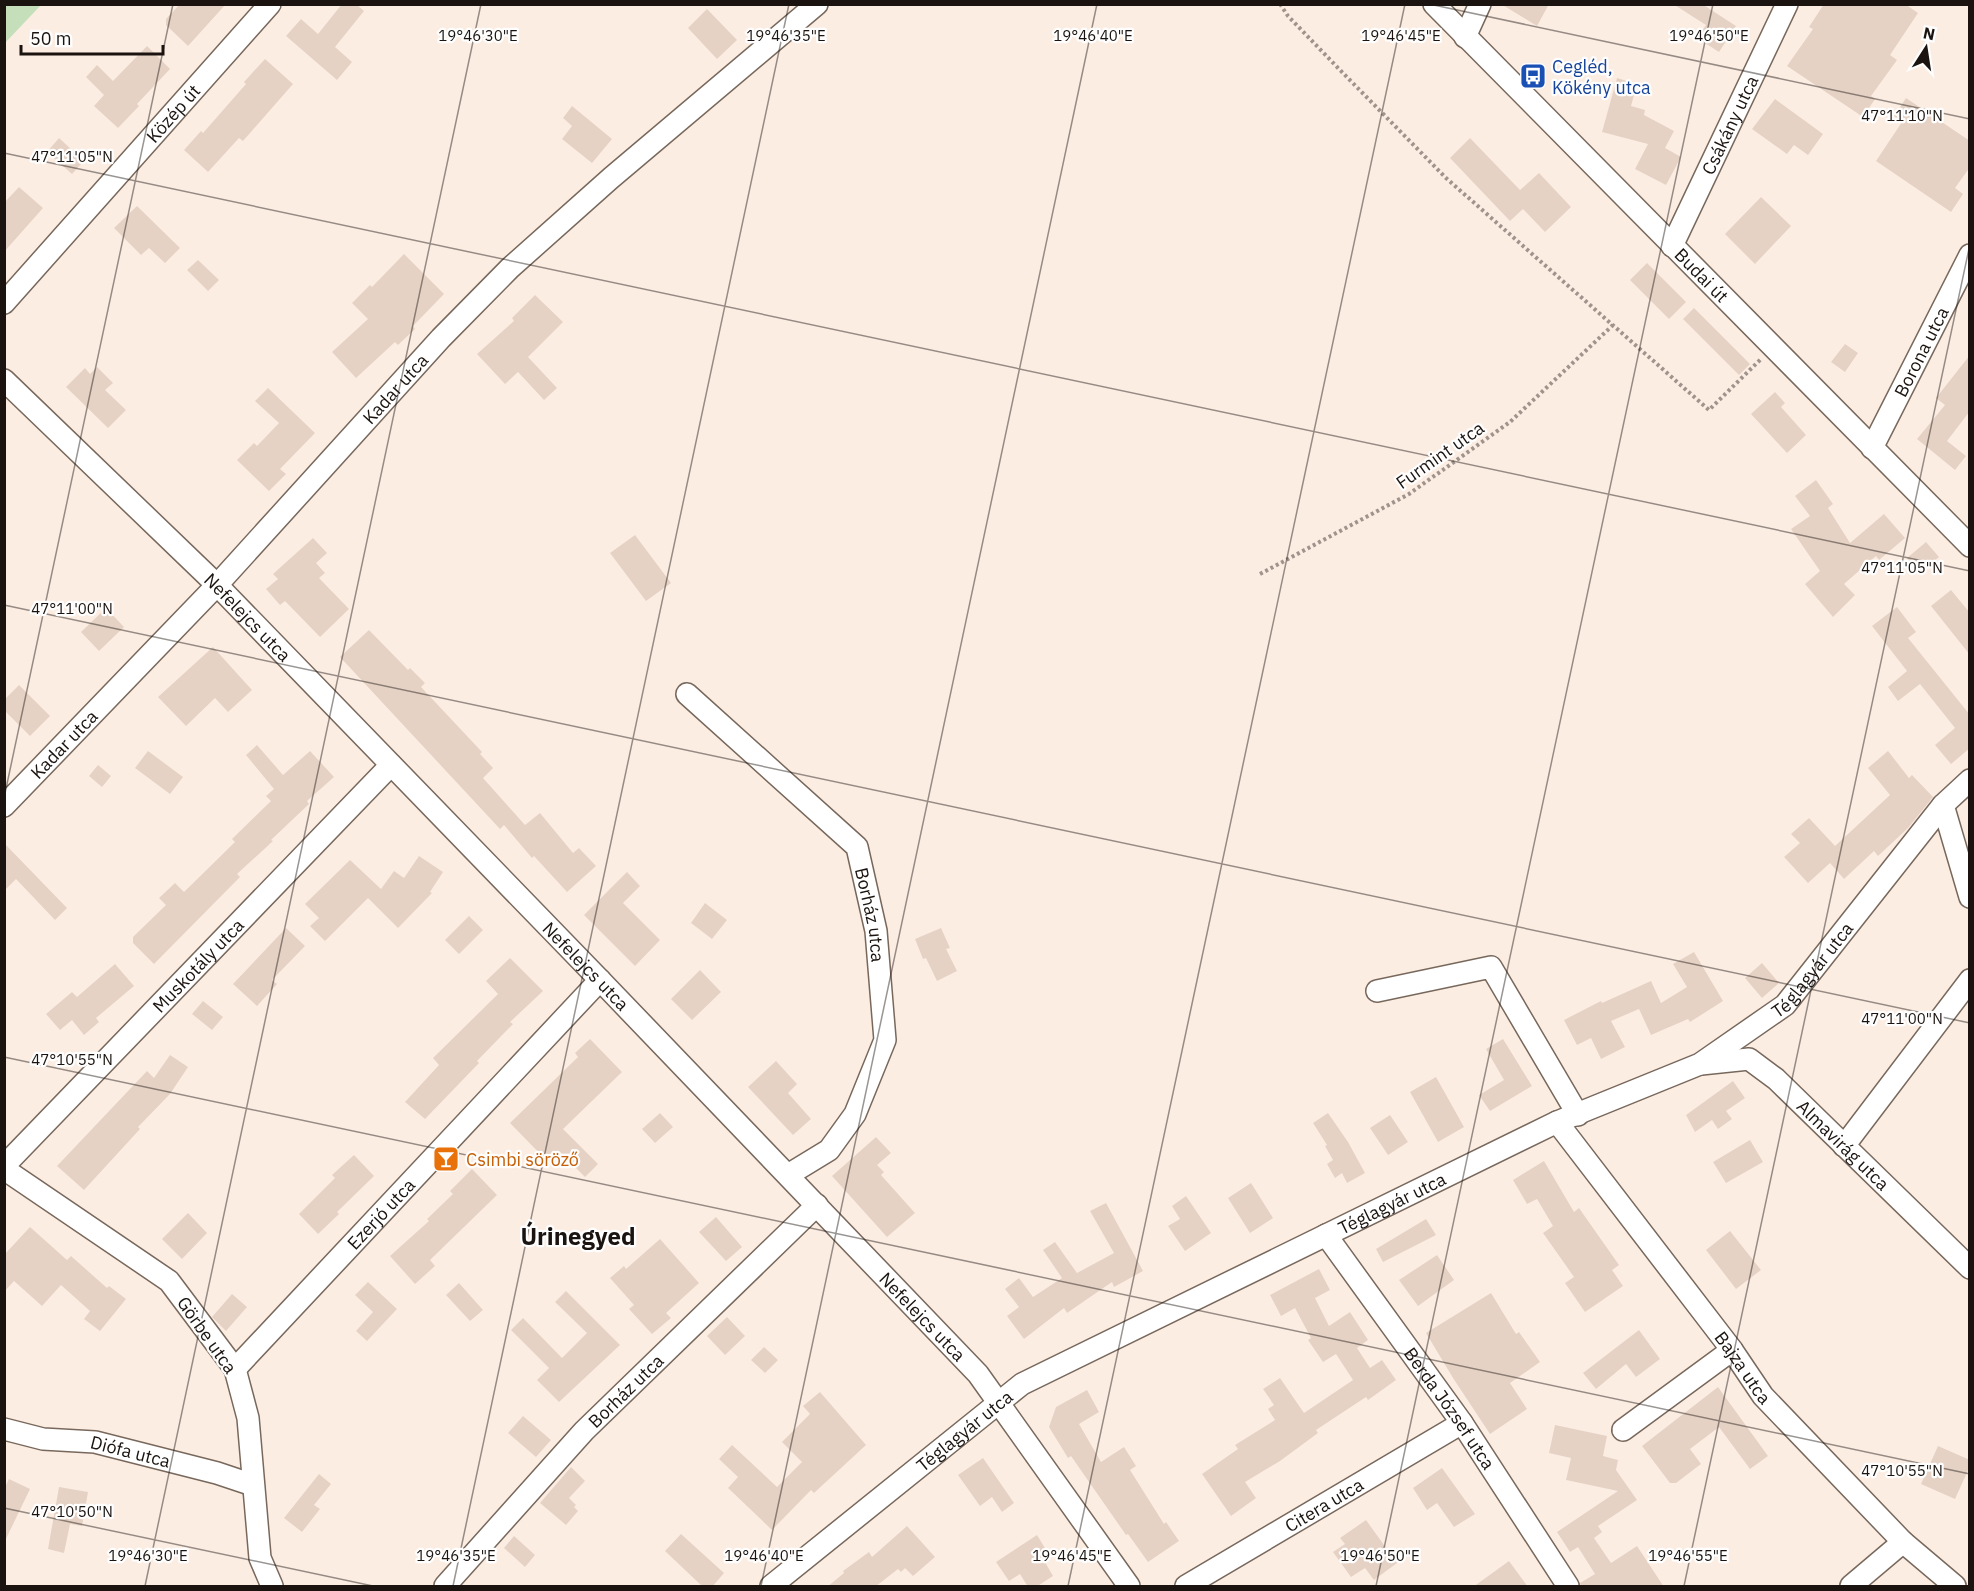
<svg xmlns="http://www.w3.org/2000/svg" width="1974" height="1591" font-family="'IBM Plex Sans',sans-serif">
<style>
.green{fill:#c6dfbb}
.building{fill:#e5d2c5}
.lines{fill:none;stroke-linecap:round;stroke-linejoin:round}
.minor-casing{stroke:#78685c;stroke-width:24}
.path{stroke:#9f938b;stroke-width:4;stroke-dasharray:3 3;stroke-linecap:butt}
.minor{stroke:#fff;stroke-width:21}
.ticks{fill:none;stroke:#1a130f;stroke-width:1.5;stroke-opacity:0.45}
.labels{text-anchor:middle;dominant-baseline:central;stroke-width:4.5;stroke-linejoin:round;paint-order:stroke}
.transit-label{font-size:18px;fill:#164399;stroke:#fefefe;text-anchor:start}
.street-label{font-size:18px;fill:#1a130f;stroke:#fefefe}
.food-label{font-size:18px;fill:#c56008;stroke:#fefefe;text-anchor:start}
.district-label{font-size:24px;font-weight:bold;fill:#1a130f;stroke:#fefefe}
.ticks-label{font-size:15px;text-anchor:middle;fill:#1a130f;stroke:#fefefe;stroke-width:4.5;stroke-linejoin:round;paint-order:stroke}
</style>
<rect width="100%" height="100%" fill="#fcede3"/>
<path class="green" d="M 5,4 L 41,5 L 5,43 L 4,5 Z"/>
<path class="building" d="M 180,4 L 226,4 L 188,46 L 166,25 L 166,19 Z
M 342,4 L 356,4 L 364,11 L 335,47 L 352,62 L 337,80 L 286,36 L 301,19 L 318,34 Z
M 1501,4 L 1549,4 L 1537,26 Z
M 1673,4 L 1702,4 L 1736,26 L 1719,52 L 1697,38 L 1706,25 Z
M 1824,4 L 1905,4 L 1918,13 L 1890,55 L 1897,60 L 1871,96 L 1875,99 L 1863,117 L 1787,66 L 1813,29 L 1809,27 Z
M 707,9 L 737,40 L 717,59 L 688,28 Z
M 147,46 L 170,69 L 137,104 L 139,106 L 118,128 L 94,106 L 104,95 L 86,77 L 97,65 L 113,81 Z
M 265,59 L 293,84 L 243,141 L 239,138 L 208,172 L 184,150 L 201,131 L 203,133 L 246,84 L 244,82 Z
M 1617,78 L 1637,84 L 1631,106 L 1645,110 L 1644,115 L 1674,131 L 1665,148 L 1681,157 L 1666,185 L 1635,169 L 1648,144 L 1602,132 Z
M 1906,98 L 1970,141 L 1970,167 L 1955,188 L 1963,194 L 1951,212 L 1876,161 L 1902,122 L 1894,116 Z
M 1775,99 L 1823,134 L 1808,155 L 1794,145 L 1787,154 L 1752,129 Z
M 572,106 L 612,139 L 592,163 L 562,139 L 572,126 L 563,118 Z
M 59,138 L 84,161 L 72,174 L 47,152 Z
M 1470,138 L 1520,190 L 1539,173 L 1571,207 L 1545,232 L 1523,209 L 1510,221 L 1450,158 Z
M 19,187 L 43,208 L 4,252 L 4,203 Z
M 1761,197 L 1791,226 L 1755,264 L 1725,234 Z
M 137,206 L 180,248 L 165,263 L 149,248 L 141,255 L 114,228 Z
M 404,254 L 444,294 L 413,326 L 415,329 L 398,345 L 395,342 L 356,378 L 332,352 L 368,319 L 352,303 L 370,285 L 372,287 Z
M 198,260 L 219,280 L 208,291 L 187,270 Z
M 1647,263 L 1686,302 L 1669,319 L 1630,280 Z
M 535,295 L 563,322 L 528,357 L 557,388 L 544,400 L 518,372 L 505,384 L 477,354 L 514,321 L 512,318 Z
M 1694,308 L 1750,364 L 1739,375 L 1683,319 Z
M 1845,344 L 1858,353 L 1845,372 L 1831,362 Z
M 1970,355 L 1970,411 L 1947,441 L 1966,456 L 1955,470 L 1917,439 L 1945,405 L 1936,398 Z
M 97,367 L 113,383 L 105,390 L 126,410 L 108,428 L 66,387 L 85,368 L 90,374 Z
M 268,388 L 315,433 L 280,469 L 286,474 L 269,491 L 237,460 L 254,443 L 257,446 L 279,423 L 255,401 Z
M 1775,392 L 1785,403 L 1781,407 L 1806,435 L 1787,453 L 1751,414 Z
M 1816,480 L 1833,504 L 1828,508 L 1850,543 L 1884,514 L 1905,538 L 1879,560 L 1876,556 L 1844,584 L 1855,595 L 1833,617 L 1805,584 L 1820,571 L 1791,529 L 1810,516 L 1795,496 Z
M 635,535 L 671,583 L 646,601 L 610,553 Z
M 313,538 L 327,553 L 316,563 L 325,573 L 319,578 L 349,609 L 320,637 L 285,601 L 280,605 L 266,589 L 278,579 L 273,574 Z
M 1926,542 L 1939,557 L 1920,573 L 1907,558 Z
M 1951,590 L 1970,613 L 1970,655 L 1931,606 Z
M 1897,607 L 1916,632 L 1908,638 L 1970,715 L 1970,748 L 1951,764 L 1935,745 L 1955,728 L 1920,684 L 1898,701 L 1888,687 L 1907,671 L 1872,626 Z
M 106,608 L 124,627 L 99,651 L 81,632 Z
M 369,630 L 408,670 L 410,668 L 425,683 L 421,687 L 482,752 L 480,754 L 493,768 L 483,778 L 525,825 L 540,813 L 573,853 L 579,848 L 596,866 L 567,892 L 534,856 L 532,858 L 504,825 L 500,829 L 340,657 Z
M 213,647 L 252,690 L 228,712 L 215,698 L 186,726 L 158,697 Z
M 19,685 L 50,716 L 30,736 L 4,710 L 4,700 Z
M 257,745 L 283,775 L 310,751 L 334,777 L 307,801 L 309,804 L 271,840 L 273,841 L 237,874 L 240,877 L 154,964 L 133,943 L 133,937 L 166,905 L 159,898 L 175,883 L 184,892 L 235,842 L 232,839 L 271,801 L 266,796 L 274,789 L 246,755 Z
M 148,751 L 183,777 L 170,794 L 135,768 Z
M 1888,751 L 1909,778 L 1912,775 L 1933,797 L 1908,828 L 1878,856 L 1874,851 L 1844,879 L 1830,863 L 1808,883 L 1784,857 L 1800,843 L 1791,834 L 1809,818 L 1835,846 L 1890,795 L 1868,768 Z
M 98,765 L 111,776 L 102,787 L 89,776 Z
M 4,843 L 67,908 L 55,920 L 16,879 L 4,891 Z
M 419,856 L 443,872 L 430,892 L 432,893 L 398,928 L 368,898 L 325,941 L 310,926 L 319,918 L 305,904 L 350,860 L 381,889 L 394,871 L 404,878 Z
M 627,872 L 640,886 L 623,903 L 660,940 L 635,966 L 584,915 Z
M 705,903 L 727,920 L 712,939 L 691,923 Z
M 469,916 L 483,930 L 459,954 L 445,940 Z
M 286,928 L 305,946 L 272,980 L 277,984 L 257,1006 L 233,984 Z
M 941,928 L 950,948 L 946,949 L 957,971 L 937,981 L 926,958 L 923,959 L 915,939 Z
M 1694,952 L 1723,1001 L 1690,1022 L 1688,1019 L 1651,1035 L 1639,1009 L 1611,1021 L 1625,1047 L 1601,1059 L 1591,1038 L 1577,1045 L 1564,1020 L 1601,1001 L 1602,1003 L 1651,981 L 1661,1003 L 1687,987 L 1673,964 Z
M 510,958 L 543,991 L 510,1022 L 513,1024 L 477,1061 L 479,1063 L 425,1119 L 405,1102 L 439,1065 L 433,1058 L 498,994 L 486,981 Z
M 1762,963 L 1779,983 L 1762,998 L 1745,978 Z
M 115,964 L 134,986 L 96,1018 L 99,1022 L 84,1035 L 72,1020 L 60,1030 L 46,1014 L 72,992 L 77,997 Z
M 700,970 L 721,992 L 692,1020 L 671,999 Z
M 203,1001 L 223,1017 L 212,1030 L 192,1014 Z
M 590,1039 L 622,1072 L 563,1129 L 598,1164 L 585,1177 L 560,1152 L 549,1163 L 510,1123 L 578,1057 L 575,1053 Z
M 1503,1039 L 1532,1086 L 1490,1111 L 1479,1095 L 1504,1080 L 1486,1049 Z
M 170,1055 L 188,1067 L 170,1094 L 138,1127 L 140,1129 L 84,1190 L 57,1166 L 147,1071 L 154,1078 Z
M 776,1061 L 797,1084 L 788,1093 L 811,1119 L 793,1135 L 748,1087 Z
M 1436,1077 L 1464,1127 L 1438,1142 L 1410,1092 Z
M 1733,1081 L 1745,1098 L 1726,1111 L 1732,1119 L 1718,1129 L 1712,1120 L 1695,1132 L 1686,1115 Z
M 660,1113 L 673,1127 L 655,1143 L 642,1129 Z
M 1328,1113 L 1348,1142 L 1365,1173 L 1347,1183 L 1342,1173 L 1335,1178 L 1327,1164 L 1333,1160 L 1325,1146 L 1327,1145 L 1313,1123 Z
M 1390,1115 L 1408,1142 L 1388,1155 L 1370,1128 Z
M 876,1137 L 891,1153 L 877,1165 L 884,1172 L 881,1175 L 915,1213 L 887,1237 L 832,1176 Z
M 1750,1140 L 1763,1162 L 1726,1183 L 1713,1162 Z
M 354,1155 L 374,1176 L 337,1212 L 339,1214 L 318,1234 L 299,1214 L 335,1178 L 332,1175 Z
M 1544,1161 L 1574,1212 L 1579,1208 L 1619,1265 L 1612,1270 L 1623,1286 L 1585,1312 L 1565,1283 L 1574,1277 L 1543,1233 L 1553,1226 L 1537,1199 L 1527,1204 L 1513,1180 Z
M 472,1169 L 497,1195 L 430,1260 L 435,1266 L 415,1284 L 390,1256 L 429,1221 L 427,1219 L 453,1194 L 450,1191 Z
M 1251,1183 L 1273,1218 L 1250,1233 L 1228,1198 Z
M 1186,1196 L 1211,1233 L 1185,1251 L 1168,1226 L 1180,1219 L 1172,1206 Z
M 1106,1203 L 1143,1271 L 1114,1287 L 1112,1282 L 1067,1313 L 1064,1308 L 1024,1339 L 1007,1316 L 1019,1307 L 1005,1289 L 1019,1278 L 1033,1297 L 1062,1278 L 1043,1250 L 1055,1242 L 1077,1273 L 1114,1253 L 1090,1211 Z
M 188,1213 L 207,1233 L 182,1259 L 162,1239 Z
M 716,1217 L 742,1247 L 726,1261 L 699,1232 Z
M 1426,1219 L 1436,1235 L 1383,1262 L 1376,1249 Z
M 30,1227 L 67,1260 L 71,1256 L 107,1288 L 109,1286 L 126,1299 L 100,1331 L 84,1319 L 90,1311 L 61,1285 L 42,1306 L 14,1281 L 4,1292 L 4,1255 Z
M 1730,1231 L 1761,1270 L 1736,1289 L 1706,1250 Z
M 660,1239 L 699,1283 L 666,1313 L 671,1318 L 652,1334 L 629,1309 L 634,1305 L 610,1278 L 624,1266 L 626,1269 Z
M 1437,1255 L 1454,1280 L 1418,1306 L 1399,1280 Z
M 1319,1269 L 1330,1290 L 1315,1298 L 1329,1326 L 1350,1312 L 1368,1340 L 1357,1348 L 1370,1368 L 1382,1360 L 1396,1380 L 1368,1400 L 1366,1397 L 1316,1430 L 1318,1433 L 1280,1461 L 1245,1482 L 1256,1498 L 1231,1516 L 1202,1474 L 1238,1449 L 1235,1445 L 1275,1420 L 1268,1409 L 1274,1405 L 1263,1389 L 1280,1378 L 1304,1413 L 1353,1380 L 1336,1354 L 1323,1362 L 1308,1340 L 1311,1338 L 1295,1308 L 1281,1316 L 1270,1295 Z
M 368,1282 L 397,1309 L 367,1341 L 356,1331 L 373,1312 L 355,1295 Z
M 459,1283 L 483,1310 L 470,1321 L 446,1295 Z
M 566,1291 L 620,1345 L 559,1402 L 537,1380 L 549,1368 L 511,1330 L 523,1318 L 562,1358 L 587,1333 L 555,1302 Z
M 1491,1293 L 1516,1334 L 1519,1332 L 1540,1362 L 1510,1383 L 1527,1409 L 1490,1434 L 1453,1378 L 1426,1333 Z
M 232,1294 L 247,1307 L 226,1331 L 212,1317 Z
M 727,1317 L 745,1336 L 725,1355 L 707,1336 Z
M 1639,1330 L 1660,1359 L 1636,1377 L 1626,1364 L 1596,1389 L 1583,1373 Z
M 764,1347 L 778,1360 L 765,1373 L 751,1360 Z
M 1718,1387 L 1768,1456 L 1750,1469 L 1719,1427 L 1690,1449 L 1701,1464 L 1676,1483 L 1670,1483 L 1642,1446 Z
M 1087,1390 L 1099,1412 L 1079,1424 L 1101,1462 L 1124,1447 L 1136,1466 L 1130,1470 L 1164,1524 L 1166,1522 L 1179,1541 L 1148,1562 L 1128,1534 L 1126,1535 L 1071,1456 L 1068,1458 L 1049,1427 L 1056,1407 Z
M 820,1392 L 866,1445 L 814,1493 L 811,1490 L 772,1530 L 728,1488 L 738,1477 L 719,1459 L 732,1445 L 777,1487 L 802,1462 L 782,1442 L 810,1414 L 803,1406 Z
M 523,1416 L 551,1440 L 536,1457 L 508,1433 Z
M 1555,1425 L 1607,1436 L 1603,1456 L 1618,1460 L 1616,1470 L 1637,1500 L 1598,1526 L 1602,1532 L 1594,1538 L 1611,1563 L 1637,1546 L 1664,1587 L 1581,1587 L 1580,1583 L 1595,1574 L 1578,1547 L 1570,1552 L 1557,1532 L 1618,1491 L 1566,1480 L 1571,1458 L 1549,1453 Z
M 1938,1446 L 1970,1460 L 1970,1466 L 1955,1499 L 1921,1484 Z
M 983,1458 L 1014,1503 L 1002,1512 L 992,1497 L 980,1506 L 958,1475 Z
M 571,1467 L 585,1481 L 569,1498 L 576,1505 L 574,1507 L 578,1511 L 566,1525 L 540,1503 Z
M 1442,1468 L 1475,1514 L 1454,1527 L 1437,1503 L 1427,1510 L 1413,1488 Z
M 319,1474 L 331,1484 L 314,1505 L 320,1509 L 302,1532 L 284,1518 Z
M 9,1479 L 30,1489 L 4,1543 L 4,1489 Z
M 59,1487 L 88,1492 L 82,1526 L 70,1524 L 64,1553 L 48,1549 Z
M 1366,1520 L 1397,1563 L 1374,1580 L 1365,1568 L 1351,1577 L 1333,1552 L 1345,1544 L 1340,1538 Z
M 907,1526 L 935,1557 L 913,1576 L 905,1568 L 901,1572 L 898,1569 L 875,1587 L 827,1587 L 844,1573 L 843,1571 L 869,1552 L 872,1557 Z
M 681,1534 L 724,1573 L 712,1587 L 703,1587 L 665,1551 Z
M 1037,1535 L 1048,1553 L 1042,1557 L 1053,1576 L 1036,1587 L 1028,1587 L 1020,1574 L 1009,1581 L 996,1562 Z
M 514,1536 L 535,1555 L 525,1567 L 504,1548 Z
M 1509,1561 L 1528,1587 L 1473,1587 Z"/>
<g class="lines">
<defs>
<g id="minor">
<path id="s1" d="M 1434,4 L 1970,546"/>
<path d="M 1465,37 L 1480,4"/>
<path id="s2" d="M 1672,246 L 1787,4"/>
<path id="s3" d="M 4,303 L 270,4"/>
<path id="s4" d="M 4,380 L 217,585 L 600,980 L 978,1374 L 1129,1586"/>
<path id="s5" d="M 1872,448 L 1970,255"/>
<path id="s6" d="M 687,694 L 857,847 L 876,931 L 885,1040 L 855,1114 L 829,1150 L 788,1175"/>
<path d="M 1943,805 L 1970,897"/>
<path id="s7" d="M 4,806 L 217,585 L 441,338 L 510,268 L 611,178 L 817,4"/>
<path d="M 1377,991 L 1491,967 L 1578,1115"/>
<path id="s8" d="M 1701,1064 L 1749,1059 L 1776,1079 L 1970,1268"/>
<path id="s9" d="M 1557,1122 L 1732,1350 L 1763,1396 L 1903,1542 L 1955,1586"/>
<path d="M 1844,1146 L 1970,980"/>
<path id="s10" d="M 4,1166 L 391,765"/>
<path d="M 4,1169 L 169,1281 L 235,1369 L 248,1418 L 260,1558 L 272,1586"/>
<path id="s11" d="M 1326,1235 L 1462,1423 L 1568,1586"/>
<path id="s12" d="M 235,1369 L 600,980"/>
<path id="s13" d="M 4,1429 L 43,1439 L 95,1442 L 217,1473 L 253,1485"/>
<path d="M 1623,1430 L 1732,1350"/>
<path id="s14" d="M 445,1586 L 584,1431 L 817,1205"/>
<path id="s15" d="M 771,1586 L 1022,1384 L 1557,1122 L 1700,1064 L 1785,1005 L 1943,805 L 1970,780"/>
<path id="s16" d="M 1186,1586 L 1462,1423"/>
<path d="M 1851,1586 L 1903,1542"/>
</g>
</defs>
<use href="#minor" class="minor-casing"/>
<path class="path" d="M 1280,4 L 1288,16 L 1340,70 L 1446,178 L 1709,410 L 1761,359
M 1260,574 L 1409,494 L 1510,422 L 1613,325"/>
<use href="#minor" class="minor"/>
</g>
<path class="ticks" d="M 1429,4 L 1970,119M 4,153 L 1970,571M 4,605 L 1970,1023M 4,798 L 173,4M 4,1057 L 1970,1474M 4,1508 L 373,1586M 145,1586 L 481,4M 453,1586 L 789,4M 761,1586 L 1097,4M 1068,1586 L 1405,4M 1376,1586 L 1713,4M 1684,1586 L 1970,244"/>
<defs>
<symbol id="bus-square" viewBox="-11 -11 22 22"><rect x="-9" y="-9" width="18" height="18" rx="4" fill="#1a4fb4" stroke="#fefefe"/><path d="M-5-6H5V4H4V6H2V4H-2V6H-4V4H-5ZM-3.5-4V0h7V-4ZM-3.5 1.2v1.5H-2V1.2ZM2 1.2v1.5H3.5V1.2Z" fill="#fff"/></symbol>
<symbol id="bar-square" viewBox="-11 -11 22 22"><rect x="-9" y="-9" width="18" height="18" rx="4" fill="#e8710a" stroke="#fefefe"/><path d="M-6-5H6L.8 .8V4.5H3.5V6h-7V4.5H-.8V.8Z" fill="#fff"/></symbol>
</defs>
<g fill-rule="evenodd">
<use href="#bus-square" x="1518" y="61" width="30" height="30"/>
<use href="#bar-square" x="431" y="1144" width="30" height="30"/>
</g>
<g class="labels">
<g class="transit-label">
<text x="1552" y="66">Cegléd,<tspan x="1552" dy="21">Kökény utca</tspan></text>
</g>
<g class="street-label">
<text stroke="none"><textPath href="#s3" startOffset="254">Közép út</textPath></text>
<text stroke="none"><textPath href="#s2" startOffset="134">Csákány utca</textPath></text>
<text stroke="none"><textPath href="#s1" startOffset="381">Budai út</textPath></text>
<text stroke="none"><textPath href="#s5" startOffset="108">Borona utca</textPath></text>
<text stroke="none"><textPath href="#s7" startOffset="572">Kadar utca</textPath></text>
<text transform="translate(1440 455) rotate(-35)">Furmint utca</text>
<text stroke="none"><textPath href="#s4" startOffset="340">Nefelejcs utca</textPath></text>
<text stroke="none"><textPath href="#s7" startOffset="86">Kadar utca</textPath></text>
<text stroke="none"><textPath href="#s6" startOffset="298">Borház utca</textPath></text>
<text stroke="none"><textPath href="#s10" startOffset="279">Muskotály utca</textPath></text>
<text stroke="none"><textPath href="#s4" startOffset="826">Nefelejcs utca</textPath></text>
<text stroke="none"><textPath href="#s15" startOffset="1220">Téglagyár utca</textPath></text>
<text stroke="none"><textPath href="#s8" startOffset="176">Almavirág utca</textPath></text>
<text stroke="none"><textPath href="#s15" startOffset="734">Téglagyár utca</textPath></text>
<text stroke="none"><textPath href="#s12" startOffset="213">Ezerjó utca</textPath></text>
<text stroke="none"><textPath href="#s4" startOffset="1312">Nefelejcs utca</textPath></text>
<text transform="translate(207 1335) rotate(55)">Görbe utca</text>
<text stroke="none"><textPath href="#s9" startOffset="308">Bajza utca</textPath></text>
<text stroke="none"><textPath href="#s14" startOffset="266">Borház utca</textPath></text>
<text stroke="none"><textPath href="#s11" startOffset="213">Berda József utca</textPath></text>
<text stroke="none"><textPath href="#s15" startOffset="248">Téglagyár utca</textPath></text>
<text stroke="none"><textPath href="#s13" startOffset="129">Diófa utca</textPath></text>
<text stroke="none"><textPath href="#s16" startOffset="160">Citera utca</textPath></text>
</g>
<g class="food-label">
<text x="466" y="1159">Csimbi söröző</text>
</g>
<g class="district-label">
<text x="578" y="1236">Úrinegyed</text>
</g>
</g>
<g class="ticks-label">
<text x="478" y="41">19°46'30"E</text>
<text x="786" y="41">19°46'35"E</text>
<text x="1093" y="41">19°46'40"E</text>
<text x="1401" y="41">19°46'45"E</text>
<text x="1709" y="41">19°46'50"E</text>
<text x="1902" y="121">47°11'10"N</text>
<text x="72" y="162">47°11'05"N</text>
<text x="1902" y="573">47°11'05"N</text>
<text x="72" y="614">47°11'00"N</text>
<text x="1902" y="1024">47°11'00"N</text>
<text x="72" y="1065">47°10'55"N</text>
<text x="1902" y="1476">47°10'55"N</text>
<text x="72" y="1517">47°10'50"N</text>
<text x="148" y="1561">19°46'30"E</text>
<text x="456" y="1561">19°46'35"E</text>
<text x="764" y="1561">19°46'40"E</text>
<text x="1072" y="1561">19°46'45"E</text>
<text x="1380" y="1561">19°46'50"E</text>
<text x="1688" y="1561">19°46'55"E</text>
</g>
<rect width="1974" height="1591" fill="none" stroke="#1a130f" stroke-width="12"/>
<g transform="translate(1926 48) rotate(12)" stroke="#fefefe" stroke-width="4.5" paint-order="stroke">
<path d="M0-4.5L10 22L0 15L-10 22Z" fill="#1a130f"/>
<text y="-9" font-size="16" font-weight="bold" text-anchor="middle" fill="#1a130f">N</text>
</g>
<path d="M21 45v9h142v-9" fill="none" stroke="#1a130f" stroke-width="3"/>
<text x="30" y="45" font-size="18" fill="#1a130f" stroke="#fefefe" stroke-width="4.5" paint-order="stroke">50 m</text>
</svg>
